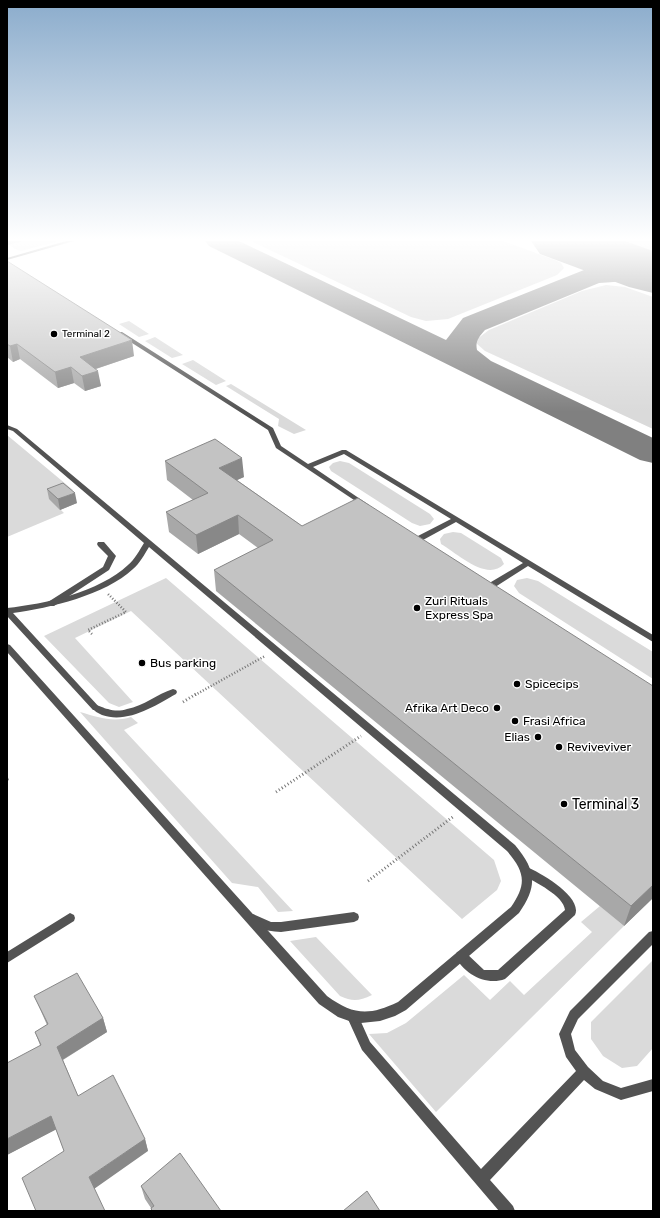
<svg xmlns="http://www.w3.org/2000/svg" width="660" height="1218" font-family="Rubik,sans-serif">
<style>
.green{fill:#dadada}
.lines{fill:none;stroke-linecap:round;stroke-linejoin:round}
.taxiway{fill:#808080;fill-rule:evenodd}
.runway{fill:#808080;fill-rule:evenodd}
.path-far1{stroke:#757575;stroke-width:2.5;stroke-dasharray:1 2;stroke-linecap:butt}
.path{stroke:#757575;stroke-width:3;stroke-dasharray:1 2.5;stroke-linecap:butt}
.service{fill:#535353;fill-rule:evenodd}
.minor{fill:#535353;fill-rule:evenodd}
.wall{fill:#a8a8a8}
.shaded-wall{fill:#888}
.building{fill:#c3c3c3;stroke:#888}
.poi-dot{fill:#000;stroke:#fff;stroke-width:1.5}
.labels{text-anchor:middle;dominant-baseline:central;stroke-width:3;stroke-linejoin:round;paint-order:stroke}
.far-poi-label{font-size:10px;fill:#000;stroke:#fff;text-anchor:start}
.poi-label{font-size:12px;fill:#000;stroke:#fff;text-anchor:start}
.near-poi-label{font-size:14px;fill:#000;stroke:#fff;text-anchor:start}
</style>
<rect width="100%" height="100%" fill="#fff"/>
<path class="green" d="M 59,241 L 21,251 L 15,249 L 7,243 L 8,241 Z
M 251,241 L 503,241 L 555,260 L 561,263 L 564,268 L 557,275 L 448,319 L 426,321 L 411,317 Z
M 614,241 L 653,241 L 653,255 Z
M 606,285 L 625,287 L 653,297 L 653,429 L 485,351 L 476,343 L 477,339 L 489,330 L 582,291 Z
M 129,321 L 149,334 L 139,337 L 119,324 Z
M 155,337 L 183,355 L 172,358 L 145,341 Z
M 193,360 L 226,381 L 216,385 L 182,364 Z
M 231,384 L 306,430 L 294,434 L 278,426 L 279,419 L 226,386 Z
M 7,435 L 73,490 L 50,499 L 64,513 L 7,537 Z
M 340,461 L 349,463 L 430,514 L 434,519 L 430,524 L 420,526 L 412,523 L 331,471 L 329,467 L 333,463 Z
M 453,532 L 461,533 L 501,558 L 504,564 C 487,582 458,554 441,544 L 440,539 L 444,534 Z
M 166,578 L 494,860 L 501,881 L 497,890 L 462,919 L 131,611 L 75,638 L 133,702 L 119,707 L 109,703 L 44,636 Z
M 527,578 L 538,581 L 653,652 L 653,679 L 519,593 L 514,586 L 517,580 Z
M 80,712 C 98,717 112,723 131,717 L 138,723 L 124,730 L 293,911 L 278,912 L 258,887 L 232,883 Z
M 600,906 L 624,926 L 436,1112 L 369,1034 L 387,1033 L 406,1023 L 464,975 L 490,1000 L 510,981 L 524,995 L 592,932 L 581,922 Z
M 316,937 L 372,995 C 359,1001 353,1002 340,996 L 290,941 Z
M 653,960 L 653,1048 L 637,1066 L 622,1068 L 603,1056 L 591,1039 L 591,1022 Z"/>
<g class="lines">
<path class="taxiway" d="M 205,241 L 239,241 L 446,340 L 463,318 L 584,270 L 585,263 L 572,253 L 568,248 L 572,243 C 588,239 609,249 612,266 L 628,265 L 653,268 L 653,284 L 628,281 L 599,283 L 485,330 C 479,337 475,341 477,350 L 491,361 L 653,438 L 653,463 L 640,460 L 209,246 Z"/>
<path class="runway" d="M 531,241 L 625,241 L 653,251 L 653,293 L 629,287 L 540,254 Z"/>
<path class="path-far1" d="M 92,634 L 88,630 L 126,612 L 108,594
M 195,695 L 265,656"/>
<path class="path" d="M 183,702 L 196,694
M 276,792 L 361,736
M 368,881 L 454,816"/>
<path class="service" d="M 66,241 L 74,241 L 7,260 L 7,258 Z
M 118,332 L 122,332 L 273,428 L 281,446 L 308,464 L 342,450 L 346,450 L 653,635 L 653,642 L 528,566 L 492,589 L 486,589 L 485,587 L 486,585 L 523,563 L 456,522 L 423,540 L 425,542 L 424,544 C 420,545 416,543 413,540 L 414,538 L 451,519 L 344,454 L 313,467 L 369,505 L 367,506 L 363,506 L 276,448 L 268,430 L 118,334 Z
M 98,542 L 104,542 L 116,556 L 109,570 L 54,606 L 48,606 L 47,604 L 48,602 L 103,567 L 108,556 L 98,546 L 97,544 Z
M 173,689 L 176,690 L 177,692 L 176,694 C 155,706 127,724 102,715 C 98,713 94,711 92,708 L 93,706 C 99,704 102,708 108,709 C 114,711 121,711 127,709 C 144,706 157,694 173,689 Z
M 527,867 C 541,873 583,897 575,915 L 505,979 C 486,986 464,974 455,956 L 457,952 L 461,951 L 465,952 L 484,970 L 498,970 L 565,910 C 564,896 535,882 523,875 L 522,872 L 523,869 Z
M 354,912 L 358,914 L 359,917 L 358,920 L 354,922 L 281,932 C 271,932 252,929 248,919 L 249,916 L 253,914 L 271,922 L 281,922 Z
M 653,931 L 653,944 L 578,1019 L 571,1034 L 575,1050 L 588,1067 L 603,1081 L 621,1088 L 653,1079 L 653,1091 L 621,1100 L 595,1089 L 584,1080 L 490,1180 L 513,1206 L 515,1211 L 499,1211 L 362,1050 L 347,1017 L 349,1013 L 353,1011 L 357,1013 L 370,1042 L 481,1169 L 576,1071 L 566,1057 L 559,1034 L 570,1011 L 649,932 Z"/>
<path class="minor" d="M 7,425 L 17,429 L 515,845 C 536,870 538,886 519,913 L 406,1010 L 395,1016 L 380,1021 L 361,1023 L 352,1022 L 338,1017 L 319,1004 L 7,652 L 7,644 L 10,645 L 327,996 C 353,1015 369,1016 398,1002 L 511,907 C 527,884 525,872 507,851 L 149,547 C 144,555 140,563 133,569 C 105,595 50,608 13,613 L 100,708 L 99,710 L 93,710 L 7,616 L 7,608 C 45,604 99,592 128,565 C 135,559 139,551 144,543 L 13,431 L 7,429 Z
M 70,913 L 74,915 L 75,918 L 74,921 L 7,963 L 7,952 Z"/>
</g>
<path class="wall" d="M 7,261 L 134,356 L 96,369 L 101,386 L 85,391 L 74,383 L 58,388 L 20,359 L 13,362 L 7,357 Z
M 165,461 L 244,477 L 237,480 L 302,526 L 653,686 L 653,898 L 624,926 L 216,591 L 214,570 L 258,548 L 239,534 L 198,554 L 169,532 L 166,512 L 193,500 L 167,480 Z
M 47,489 L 77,503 L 60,510 L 49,499 Z
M 34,996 L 103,1018 L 107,1032 L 63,1060 L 78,1096 L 145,1139 L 148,1151 L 64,1151 L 56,1129 L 7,1155 L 40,1045 L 35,1032 L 47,1025 L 40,1009 Z
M 141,1186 L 221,1211 L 152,1211 L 151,1208 L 145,1199 Z"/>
<path class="shaded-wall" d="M 7,241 L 24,241 L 7,245 Z
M 132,340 L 134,356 L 83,373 L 80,357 Z
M 17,344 L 20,359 L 13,362 L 10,346 Z
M 71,367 L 74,383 L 58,388 L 55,372 Z
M 98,371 L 101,386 L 85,391 L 82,376 Z
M 242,458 L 244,477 L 221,487 L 219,468 Z
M 75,493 L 77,503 L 60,510 L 58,499 Z
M 238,515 L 239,534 L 198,554 L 196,535 Z
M 7,775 L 9,780 L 7,781 Z
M 653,885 L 653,898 L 624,926 L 631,906 Z
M 103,1018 L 107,1032 L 62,1060 L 57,1047 Z
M 51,1116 L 57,1129 L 7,1155 L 7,1139 Z
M 145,1139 L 148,1151 L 94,1189 L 89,1177 Z"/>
<path class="building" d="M 7,261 L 132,340 L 80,357 L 98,371 L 82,376 L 71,367 L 55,372 L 17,344 L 10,346 L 7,344 Z
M 215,439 L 242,458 L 219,468 L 302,526 L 358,498 L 653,686 L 653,885 L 631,906 L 214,570 L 273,540 L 238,515 L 196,535 L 166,512 L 208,493 L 165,461 Z
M 63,483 L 75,493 L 58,499 L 47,489 Z
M 77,973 L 103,1018 L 57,1047 L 78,1096 L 113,1075 L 145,1139 L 89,1177 L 105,1211 L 36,1211 L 22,1178 L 64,1151 L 51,1116 L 7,1139 L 7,1063 L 41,1045 L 35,1032 L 48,1024 L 34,996 Z
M 180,1153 L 221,1211 L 152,1211 L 151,1208 L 154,1206 L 141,1186 Z
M 367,1191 L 380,1211 L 343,1211 Z"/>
<linearGradient id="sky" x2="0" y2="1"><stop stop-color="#8baccc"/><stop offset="0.58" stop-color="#fff"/><stop offset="1" stop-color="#fff" stop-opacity="0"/></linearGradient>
<rect width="660" height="412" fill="url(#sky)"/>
<g class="poi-dot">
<circle cx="54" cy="334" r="4"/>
<circle cx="417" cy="608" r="4"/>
<circle cx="142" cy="663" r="4"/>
<circle cx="517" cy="684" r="4"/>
<circle cx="497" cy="708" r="4"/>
<circle cx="515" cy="721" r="4"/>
<circle cx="538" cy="737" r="4"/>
<circle cx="559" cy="747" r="4"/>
<circle cx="564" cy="804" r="4"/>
</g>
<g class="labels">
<g class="far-poi-label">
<text x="62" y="334">Terminal 2</text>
</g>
<g class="poi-label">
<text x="425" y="601">Zuri Rituals<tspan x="425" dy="14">Express Spa</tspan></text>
<text x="150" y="663">Bus parking</text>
<text x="525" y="684">Spicecips</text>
<text x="489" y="708" text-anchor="end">Afrika Art Deco</text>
<text x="523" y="721">Frasi Africa</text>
<text x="530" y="737" text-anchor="end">Elias</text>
<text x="567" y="747">Reviveviver</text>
</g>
<g class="near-poi-label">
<text x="572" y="804">Terminal 3</text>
</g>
</g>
<rect width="660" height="1218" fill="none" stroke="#000000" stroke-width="16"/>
</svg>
